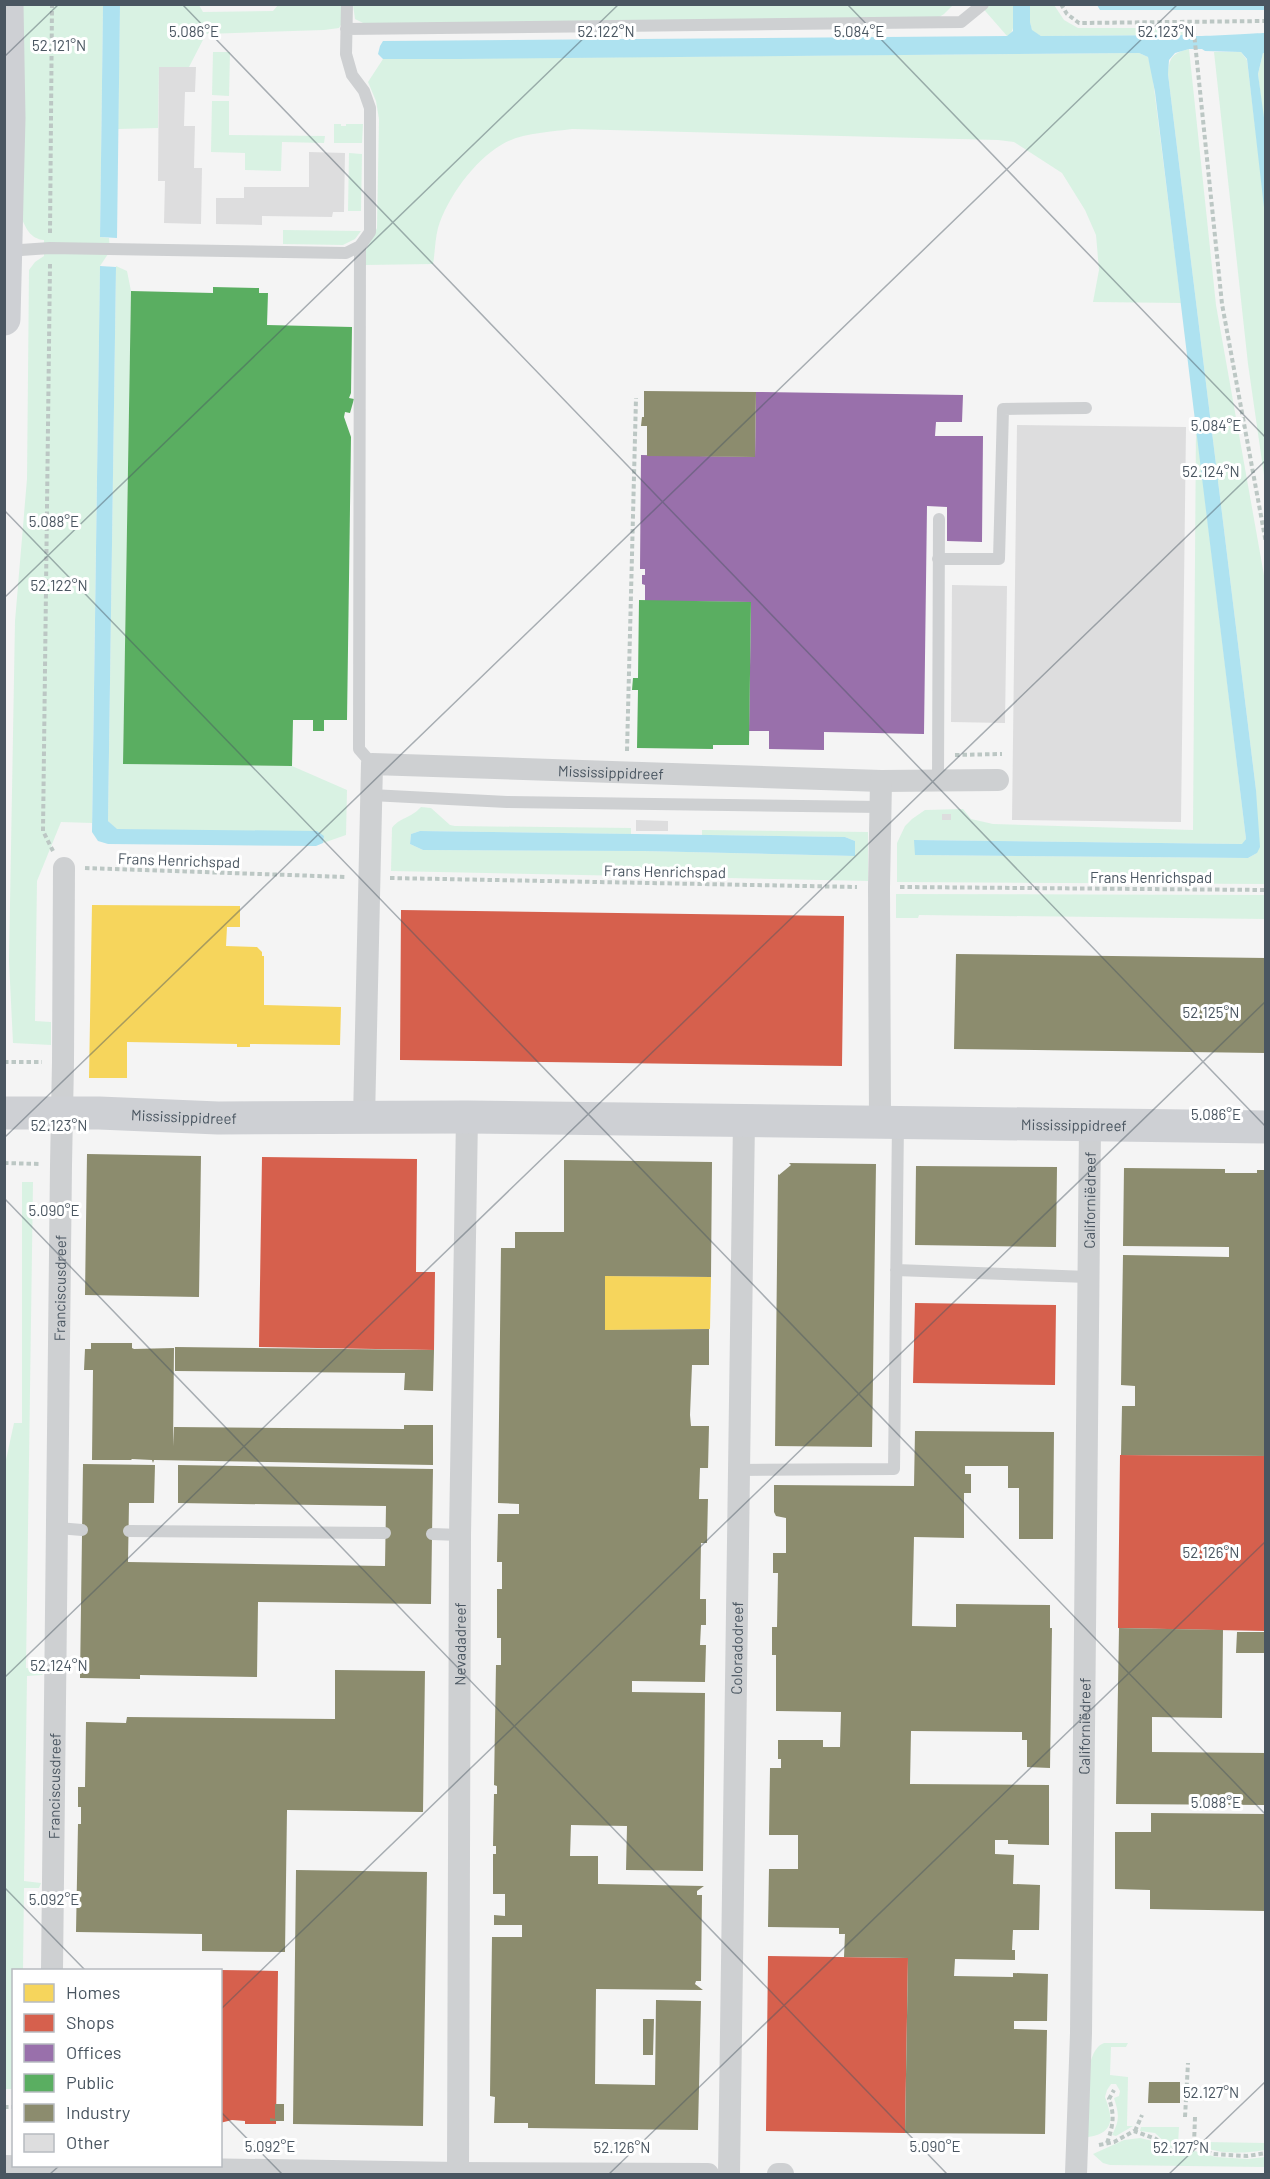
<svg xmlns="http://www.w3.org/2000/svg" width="1270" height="2179" font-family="Barlow,sans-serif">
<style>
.green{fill:#d9f2e3}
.water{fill:#aee2f0}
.homes{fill:#f6d55c}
.shops{fill:#d6604d}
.offices{fill:#9970ab}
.public{fill:#5aae61}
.industry{fill:#8c8c6e}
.building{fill:#ddddde}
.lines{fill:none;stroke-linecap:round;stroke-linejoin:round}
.path{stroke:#bcc7c4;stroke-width:4;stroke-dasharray:4.5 3;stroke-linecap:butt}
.lane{stroke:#ced0d2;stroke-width:12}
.street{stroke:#ced0d2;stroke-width:22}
.secondary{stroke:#ced0d4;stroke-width:33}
.ticks{fill:none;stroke:#4a5661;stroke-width:1.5;stroke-opacity:0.45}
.labels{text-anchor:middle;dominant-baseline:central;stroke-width:6;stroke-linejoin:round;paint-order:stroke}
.street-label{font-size:15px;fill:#4a5661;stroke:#fff}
.ticks-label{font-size:15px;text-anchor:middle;fill:#4a5661;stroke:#fff;stroke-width:6;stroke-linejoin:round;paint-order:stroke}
</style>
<rect width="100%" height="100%" fill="#f4f4f4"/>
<path class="green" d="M 20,5 L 103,5 L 100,237 L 109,238 L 110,251 L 100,266 L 92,823 L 61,822 L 37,881 L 35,1021 L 51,1022 L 51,1045 L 13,1043 L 9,961 L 15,621 L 27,479 L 29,270 L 35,262 L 44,256 L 44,240 C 30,239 25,227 21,216 Z
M 120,5 L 199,5 L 203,12 L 273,11 L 278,5 L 342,5 L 342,23 L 339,28 L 324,30 L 206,34 L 189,67 L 159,67 L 158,128 L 118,129 Z
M 353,5 L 953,5 L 944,14 L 933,21 L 367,25 L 355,19 Z
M 980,5 L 1013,5 C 1013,15 1017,31 1007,36 Z
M 1030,5 L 1054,5 L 1064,20 L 1078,28 L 1182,28 L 1187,35 L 1041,36 L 1032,31 L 1030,22 Z
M 1189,49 L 1216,305 L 1265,581 L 1265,884 L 897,882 L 897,843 L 905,826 L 912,819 L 925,810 L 963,809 L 971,819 L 993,824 L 1193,830 L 1196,424 L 1246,839 L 1243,844 L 915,840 L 915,855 L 1248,858 L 1257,853 L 1256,790 L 1168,74 C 1169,57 1173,53 1189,49 Z
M 213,52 L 230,52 L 229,96 L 212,95 Z
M 1214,52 L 1241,52 L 1247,60 L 1266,216 L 1265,482 L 1248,364 Z
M 1139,53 L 1148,57 L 1152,72 L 1181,303 L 1093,302 L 1099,270 L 1096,235 L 1085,210 L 1062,173 L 1014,142 L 998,140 L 572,129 C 551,132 519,133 501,145 C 474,161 447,198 438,228 C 435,239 435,253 433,264 L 365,265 L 366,250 L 377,228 L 379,119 L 376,101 L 368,82 L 383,59 Z
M 1263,53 L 1265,53 L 1265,132 L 1258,74 Z
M 212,101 L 229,101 L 229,135 L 325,136 L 324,143 L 282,142 L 281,171 L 245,170 L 245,153 L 211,152 Z
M 334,124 L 341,124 L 341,126 L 346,126 L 346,124 L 363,124 L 362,143 L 334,143 Z
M 349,153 L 362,154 L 361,211 L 348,211 Z
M 283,230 L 361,231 L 355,239 L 343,245 L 283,244 Z
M 116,266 L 127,271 L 131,291 L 123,764 L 292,766 L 347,790 L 346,835 L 323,843 L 324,836 L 116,829 L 108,821 Z
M 421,807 L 431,808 L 450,825 L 455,826 L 631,828 L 631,834 L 420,831 L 411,834 L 410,844 L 423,850 L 642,851 L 855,856 L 855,841 L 845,837 L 702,835 L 702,830 L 868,832 L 868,881 L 391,871 L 392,828 C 400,817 410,819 421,807 Z
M 896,894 L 1265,895 L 1265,919 L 919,915 L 918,918 L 896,918 Z
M 22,1182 L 33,1182 L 26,1668 L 41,1669 L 44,1673 L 42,1675 L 27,1676 L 24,1881 L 41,1883 L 39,1888 L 24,1888 L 23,1970 L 14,1970 L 13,2089 L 5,2089 L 4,1469 L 14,1423 L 22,1423 Z
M 1104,2043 L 1128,2043 L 1126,2047 L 1111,2047 L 1110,2075 L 1128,2077 L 1127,2126 L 1133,2126 L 1116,2136 L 1112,2135 C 1120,2120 1119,2114 1114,2098 L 1119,2096 L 1120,2091 L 1116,2084 L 1111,2084 L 1107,2090 L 1105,2097 C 1113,2118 1115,2133 1088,2137 C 1088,2115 1081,2051 1104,2043 Z
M 1141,2127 L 1179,2127 L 1178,2144 L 1171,2148 L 1155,2133 L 1140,2131 Z
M 1140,2138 L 1153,2141 L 1165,2153 L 1170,2155 L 1191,2150 L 1216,2157 L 1248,2159 L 1265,2157 L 1265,2167 L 1110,2165 L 1103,2163 L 1093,2154 L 1124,2140 Z
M 1206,2142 L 1265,2143 L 1265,2150 C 1249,2153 1220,2155 1205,2147 Z"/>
<path class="water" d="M 1265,4 L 1265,10 L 1100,10 L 1097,5 Z
M 103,5 L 120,5 L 117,238 L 100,237 Z
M 1013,5 L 1030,5 L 1030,22 L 1032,30 L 1041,36 L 1187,35 C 1192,38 1253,33 1265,33 L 1265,53 L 1263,53 L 1258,74 L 1266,132 L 1265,216 L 1247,59 L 1241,52 L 1205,51 L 1202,49 L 1189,49 L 1175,53 L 1169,60 L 1168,74 L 1256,790 L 1260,847 L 1257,853 L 1248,858 L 915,855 L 914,840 L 1242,844 L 1246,839 L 1155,92 L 1148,57 L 1139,53 L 458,59 L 383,59 L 378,54 L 380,46 L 383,41 L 1007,36 L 1013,31 Z
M 100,266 L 116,267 L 108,821 L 117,829 L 317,831 L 324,836 L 323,843 L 316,846 L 108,844 L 98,841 L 92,832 Z
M 420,831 L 845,837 L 855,841 L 855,856 L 642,851 L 423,850 L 410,844 L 411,834 Z"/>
<path class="homes" d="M 92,905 L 240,906 L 240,927 L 227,927 L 226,946 L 257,947 L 262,952 L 262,956 L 264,956 L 264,1005 L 341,1007 L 340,1045 L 250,1044 L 250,1047 L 237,1047 L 237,1044 L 127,1042 L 127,1078 L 89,1078 Z
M 605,1276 L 711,1277 L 710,1329 L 605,1330 Z"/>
<path class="shops" d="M 401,910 L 844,916 L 842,1066 L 400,1060 Z
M 262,1157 L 417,1159 L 416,1272 L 435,1272 L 434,1350 L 259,1347 Z
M 915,1303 L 1056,1305 L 1055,1385 L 913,1383 Z
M 1120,1455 L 1266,1456 L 1266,1631 L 1118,1628 Z
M 768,1956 L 908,1958 L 905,2133 L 766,2131 Z
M 220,1970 L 278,1971 L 276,2124 L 245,2124 L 245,2121 L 232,2120 L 220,2123 Z"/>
<path class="offices" d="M 756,392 L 963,395 L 962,422 L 936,422 L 935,436 L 983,436 L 982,542 L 947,541 L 947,507 L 927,506 L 924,734 L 824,732 L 824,750 L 769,749 L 769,731 L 749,731 L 751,602 L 645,601 L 645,585 L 642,584 L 642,575 L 645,575 L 645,569 L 640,569 L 641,455 L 755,457 Z"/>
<path class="public" d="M 213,287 L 259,288 L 259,293 L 268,293 L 267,325 L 352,327 L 351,393 L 349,398 L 354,399 L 350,413 L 345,412 L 344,417 L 351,437 L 347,720 L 324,720 L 324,731 L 313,731 L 313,720 L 293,720 L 292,766 L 123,764 L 131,291 L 213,293 Z
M 639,600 L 751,602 L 749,745 L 713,745 L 713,749 L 637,748 L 638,690 L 632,690 L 633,678 L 638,678 Z"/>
<path class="industry" d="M 644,391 L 756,392 L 755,457 L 647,456 L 647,426 L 641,426 L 642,417 L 644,417 Z
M 956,954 L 1266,958 L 1266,1053 L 954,1049 Z
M 87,1154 L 201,1156 L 199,1297 L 85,1295 Z
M 564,1160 L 712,1162 L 711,1277 L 605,1276 L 605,1330 L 709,1329 L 709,1365 L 692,1365 L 690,1415 L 691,1426 L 709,1426 L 708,1468 L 700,1468 L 699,1499 L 708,1499 L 707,1543 L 701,1543 L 700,1599 L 706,1599 L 706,1625 L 701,1625 L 700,1645 L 706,1645 L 705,1682 L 632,1681 L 632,1692 L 705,1693 L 703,1871 L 626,1870 L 627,1826 L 571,1825 L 570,1856 L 598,1856 L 598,1884 L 704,1886 L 697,1891 L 697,1895 L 702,1895 L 701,1981 L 696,1981 L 695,1984 L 703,1990 L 596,1989 L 595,2084 L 655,2085 L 656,2000 L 701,2001 L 698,2130 L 528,2128 L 528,2123 L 494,2123 L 495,2097 L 490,2096 L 492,1937 L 522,1937 L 522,1925 L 494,1925 L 494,1915 L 505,1916 L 505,1894 L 493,1894 L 493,1854 L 496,1854 L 496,1846 L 493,1846 L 494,1794 L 497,1794 L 497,1786 L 494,1785 L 496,1665 L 501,1665 L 501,1638 L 497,1638 L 497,1589 L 502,1589 L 502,1562 L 497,1562 L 498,1514 L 519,1514 L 519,1504 L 498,1503 L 501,1248 L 515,1248 L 515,1232 L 564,1232 Z
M 789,1163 L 876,1164 L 872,1447 L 775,1446 L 778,1174 L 779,1175 L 791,1165 Z
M 916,1166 L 1057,1167 L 1056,1247 L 915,1245 Z
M 1124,1168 L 1225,1169 L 1225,1173 L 1257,1173 L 1257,1170 L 1266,1170 L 1266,1456 L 1121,1455 L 1122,1406 L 1135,1406 L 1135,1386 L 1121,1385 L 1123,1255 L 1229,1257 L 1229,1247 L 1123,1246 Z
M 91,1343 L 132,1343 L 132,1348 L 134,1349 L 174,1348 L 173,1446 L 174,1427 L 404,1429 L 404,1425 L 433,1425 L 433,1465 L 154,1460 L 153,1463 L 152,1460 L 132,1459 L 131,1460 L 92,1460 L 93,1370 L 84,1370 L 85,1349 L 91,1349 Z
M 175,1347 L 434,1350 L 433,1391 L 404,1390 L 405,1373 L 175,1371 Z
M 915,1431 L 1054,1432 L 1053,1539 L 1019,1539 L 1019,1488 L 1008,1488 L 1008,1466 L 965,1466 L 965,1474 L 971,1474 L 971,1493 L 964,1493 L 964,1538 L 914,1537 L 912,1626 L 956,1627 L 956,1604 L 1050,1605 L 1050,1628 L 1052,1628 L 1050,1768 L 1027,1767 L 1027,1740 L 1022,1740 L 1022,1732 L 911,1731 L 910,1784 L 1049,1785 L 1049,1845 L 1008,1844 L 1008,1840 L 995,1840 L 995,1854 L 1014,1855 L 1013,1884 L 1040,1885 L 1039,1930 L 1013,1930 L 1012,1950 L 1015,1950 L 1015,1960 L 955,1959 L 954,1976 L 1013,1977 L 1013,1973 L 1048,1974 L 1047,2021 L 1014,2021 L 1014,2029 L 1047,2030 L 1045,2134 L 905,2133 L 908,1958 L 844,1957 L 845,1934 L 839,1934 L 839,1928 L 768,1927 L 769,1869 L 798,1869 L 798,1835 L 769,1835 L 770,1768 L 781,1768 L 781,1759 L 778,1759 L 778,1740 L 823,1740 L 823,1747 L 840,1747 L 841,1712 L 776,1711 L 776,1655 L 772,1655 L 772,1627 L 777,1627 L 778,1573 L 773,1573 L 773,1553 L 786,1553 L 786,1518 L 776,1516 L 774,1512 L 774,1485 L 914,1486 Z
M 83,1464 L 155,1465 L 154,1503 L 129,1503 L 128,1562 L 385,1566 L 386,1506 L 178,1503 L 178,1465 L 433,1469 L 431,1604 L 258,1602 L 257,1677 L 140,1675 L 140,1679 L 80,1678 Z
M 1119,1628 L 1223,1630 L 1222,1718 L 1152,1717 L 1152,1752 L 1266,1753 L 1266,1805 L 1116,1804 Z
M 1237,1632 L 1266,1632 L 1266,1653 L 1236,1653 Z
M 335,1670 L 425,1671 L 423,1812 L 287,1810 L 285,1952 L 202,1951 L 202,1934 L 76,1932 L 78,1824 L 81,1824 L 81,1807 L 78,1807 L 78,1787 L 85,1787 L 86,1722 L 126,1723 L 127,1717 L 335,1719 Z
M 1151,1813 L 1266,1814 L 1266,1911 L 1150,1909 L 1150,1890 L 1115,1889 L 1115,1832 L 1151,1832 Z
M 296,1870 L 427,1872 L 423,2126 L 293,2124 Z
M 643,2019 L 654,2019 L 653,2055 L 643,2055 Z
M 1149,2082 L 1180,2082 L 1180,2103 L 1148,2103 Z
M 275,2104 L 284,2104 L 284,2121 L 270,2121 L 270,2118 L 275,2119 Z"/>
<path class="building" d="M 159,67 L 196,67 L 195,92 L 185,92 L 184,126 L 195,126 L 194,168 L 202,168 L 201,224 L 164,223 L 165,181 L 158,181 Z
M 309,152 L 345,153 L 344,212 L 333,212 L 332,217 L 262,216 L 262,225 L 216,224 L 216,198 L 244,198 L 244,187 L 309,187 Z
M 1017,425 L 1186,427 L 1181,822 L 1012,820 Z
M 952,585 L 1007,586 L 1005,723 L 951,722 Z
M 942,814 L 951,814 L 951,820 L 942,820 Z
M 636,820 L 668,821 L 668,831 L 636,831 Z"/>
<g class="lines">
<path class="path" d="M 1061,4 L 1067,14 L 1079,23 L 1266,21
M 1193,23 L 1222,304 L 1266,543
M 50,233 L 52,4
M 50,264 L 43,831 L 53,851
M 627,751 L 636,398
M 955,755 L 1002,754
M 85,868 L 347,877
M 390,878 L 857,887
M 900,887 L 1266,890
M 4,1062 L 42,1062
M 4,1163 L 40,1164
M 4,2107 L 14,2107
M 1185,2117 L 1188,2063
M 1135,2131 L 1142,2115
M 1107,2143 C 1113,2126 1115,2115 1109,2099 L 1114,2090
M 1194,2144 L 1195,2117
M 1099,2145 L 1114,2142 L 1134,2131 L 1156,2139 L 1170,2151 L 1184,2145 L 1194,2144 L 1212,2154 L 1247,2156 L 1266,2153"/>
<path class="lane" d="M 346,29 L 961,22 L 983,4
M 360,246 L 359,749 L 372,764
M 6,251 L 50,248 L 346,253 L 360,246 L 370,232 L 370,108 L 364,91 L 352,75 L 346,54 L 347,4
M 938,559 L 999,559 L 1003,409 L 1086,408
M 938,779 L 939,519
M 371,795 L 507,802 L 881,807
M 896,1270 L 1088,1277
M 739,1470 L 894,1469 L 898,1122
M 58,1528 L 82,1530
M 129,1531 L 385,1533
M 432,1534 L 460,1535"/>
<g class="street">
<path id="s1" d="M 364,1119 L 372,764 L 881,781 L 998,780"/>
<path d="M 880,1121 L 879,887 L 881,781"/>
<path id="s2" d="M 52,1970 L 61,1165 L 63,1062 L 64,868"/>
<path d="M 4,2166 L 458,2173 L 708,2174"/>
<path id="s3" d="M 458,2174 L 460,1535 L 467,1117"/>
<path id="s4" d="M 729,2174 L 744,1120"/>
<path d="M 778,2174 L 783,2174"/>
<path id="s5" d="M 1076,2174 L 1081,2033 L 1090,1126"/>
</g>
<g class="secondary">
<path d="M 4,319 L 9,118 L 7,4"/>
<path id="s6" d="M 4,1113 L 99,1113 L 218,1118 L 467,1117 L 1266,1127"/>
</g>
</g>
<path class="ticks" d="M 182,4 L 1266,1127M 847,4 L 1266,438M 4,57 L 59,4M 4,510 L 1266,1815M 4,598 L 619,4M 4,1138 L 1178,4M 4,1198 L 947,2174M 4,1678 L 1266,460M 4,1887 L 85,1970M 220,2010 L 1266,1001M 220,2111 L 282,2174M 50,2174 L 59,2166M 609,2174 L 1266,1541M 1169,2174 L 1266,2081"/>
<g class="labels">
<g class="street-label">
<text stroke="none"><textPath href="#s1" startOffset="594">Mississippidreef</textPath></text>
<text transform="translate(179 860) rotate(2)">Frans Henrichspad</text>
<text transform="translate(665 871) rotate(1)">Frans Henrichspad</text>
<text x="1151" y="877">Frans Henrichspad</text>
<text stroke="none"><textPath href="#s6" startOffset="180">Mississippidreef</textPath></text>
<text stroke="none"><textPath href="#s6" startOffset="1070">Mississippidreef</textPath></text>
<text stroke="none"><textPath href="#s5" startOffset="974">Californiëdreef</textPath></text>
<text stroke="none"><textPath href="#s2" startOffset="682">Franciscusdreef</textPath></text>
<text stroke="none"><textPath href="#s3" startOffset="530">Nevadadreef</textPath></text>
<text stroke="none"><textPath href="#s4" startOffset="526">Coloradodreef</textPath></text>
<text stroke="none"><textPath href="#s5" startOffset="448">Californiëdreef</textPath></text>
<text stroke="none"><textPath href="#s2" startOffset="184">Franciscusdreef</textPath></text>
</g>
</g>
<g class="ticks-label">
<text x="606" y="37">52.122°N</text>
<text x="1166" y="37">52.123°N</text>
<text x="194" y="37">5.086°E</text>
<text x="859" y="37">5.084°E</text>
<text x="59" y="51">52.121°N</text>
<text x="1216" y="431">5.084°E</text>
<text x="1211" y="477">52.124°N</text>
<text x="54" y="527">5.088°E</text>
<text x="59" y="591">52.122°N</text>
<text x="1211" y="1018">52.125°N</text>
<text x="1216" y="1120">5.086°E</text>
<text x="59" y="1131">52.123°N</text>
<text x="54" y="1216">5.090°E</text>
<text x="1211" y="1558">52.126°N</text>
<text x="59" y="1671">52.124°N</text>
<text x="1216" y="1808">5.088°E</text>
<text x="54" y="1905">5.092°E</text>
<text x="1211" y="2098">52.127°N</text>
<text x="270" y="2152">5.092°E</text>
<text x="935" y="2152">5.090°E</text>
<text x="622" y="2153">52.126°N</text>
<text x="1181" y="2153">52.127°N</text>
</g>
<rect width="1270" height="2179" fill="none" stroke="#4a5661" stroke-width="12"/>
<rect x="12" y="1969" width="210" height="198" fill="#ffffff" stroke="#b7bbc0" stroke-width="1.5"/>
<rect x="24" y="1984" width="30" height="18" fill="#f6d55c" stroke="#b7bbc0" stroke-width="1.5"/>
<text x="66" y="1999" font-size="18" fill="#4a5661">Homes</text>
<rect x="24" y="2014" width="30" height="18" fill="#d6604d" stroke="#b7bbc0" stroke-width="1.5"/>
<text x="66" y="2029" font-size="18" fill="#4a5661">Shops</text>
<rect x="24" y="2044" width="30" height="18" fill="#9970ab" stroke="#b7bbc0" stroke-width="1.5"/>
<text x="66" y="2059" font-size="18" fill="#4a5661">Offices</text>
<rect x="24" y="2074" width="30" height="18" fill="#5aae61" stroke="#b7bbc0" stroke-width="1.5"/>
<text x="66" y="2089" font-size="18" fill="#4a5661">Public</text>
<rect x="24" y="2104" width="30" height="18" fill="#8c8c6e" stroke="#b7bbc0" stroke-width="1.5"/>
<text x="66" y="2119" font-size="18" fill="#4a5661">Industry</text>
<rect x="24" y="2134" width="30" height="18" fill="#ddddde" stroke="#b7bbc0" stroke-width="1.5"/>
<text x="66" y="2149" font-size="18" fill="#4a5661">Other</text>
</svg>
